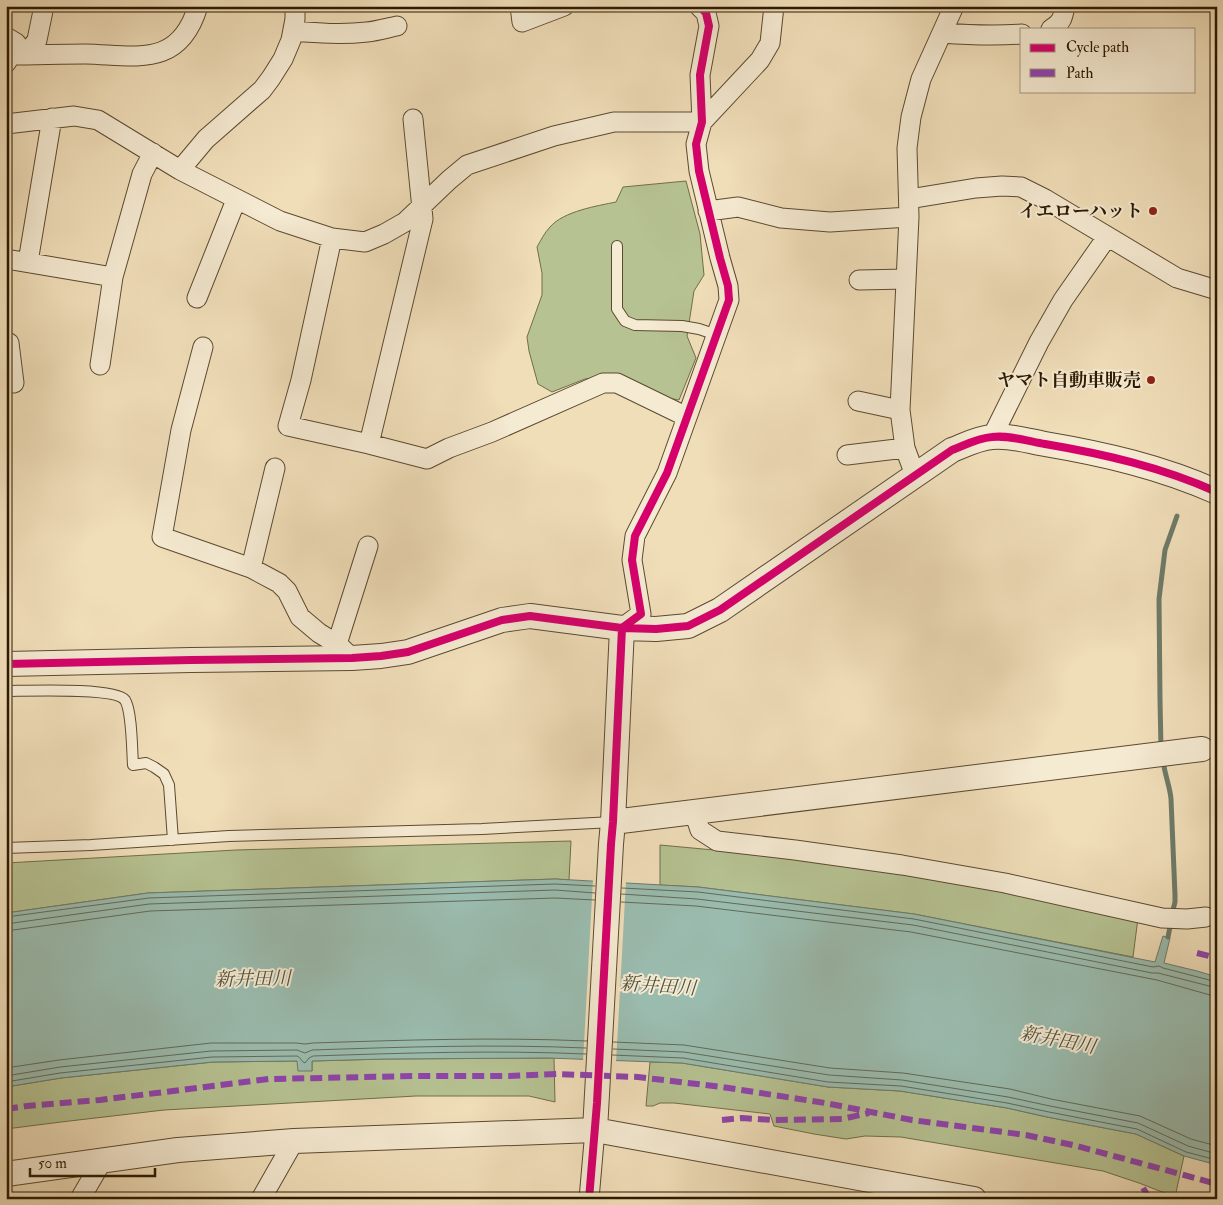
<svg xmlns="http://www.w3.org/2000/svg" width="1223" height="1205" font-family="'IM FELL Double Pica','Noto Serif JP',serif">
<style>
.green{fill:#b6c292;stroke:#706e4a}
.water{fill:#9abcaf;stroke:#6e7b69}
.pier{fill:#f0deb9}
.lines{fill:none;stroke-linecap:round;stroke-linejoin:round}
.shore{stroke:#626a58;stroke-width:1}
.stream{stroke:#6e7b69;stroke-width:5}
.service-casing{stroke:#5c4a2f;stroke-width:12}
.minor-casing{stroke:#5c4a2f;stroke-width:21}
.tertiary-casing{stroke:#5c4a2f;stroke-width:26}
.service{stroke:#f5ead2;stroke-width:10}
.minor{stroke:#f5ead2;stroke-width:19}
.tertiary{stroke:#f5ead2;stroke-width:24}
.quiet{stroke:#8e44ad;stroke-width:6;stroke-dasharray:12 6;stroke-linecap:butt}
.cycleway-casing{stroke:#f5ead2;stroke-width:11}
.cycleway{stroke:#d6006c;stroke-width:8}
.poi-dot{fill:#8f2418;stroke:#f5ead2;stroke-width:2}
.labels{text-anchor:middle;dominant-baseline:central;stroke-width:4;stroke-linejoin:round;paint-order:stroke}
.poi-label{font-size:18px;font-weight:bold;fill:#2b1901;stroke:#f5ead2;text-anchor:end}
.water-label{font-size:19px;font-style:italic;fill:#52523e;stroke:#f5ead2}
</style>
<rect width="100%" height="100%" fill="#f0deb9"/>
<filter id="stains"><feTurbulence type="fractalNoise" baseFrequency=".004" numOctaves="4"/><feColorMatrix values="0 0 0 0 .2 0 0 0 0 .09 0 0 0 0 .02 0 0 0 .5 -.17"/></filter>
<radialGradient id="worn" r=".72"><stop offset=".6" stop-color="#630" stop-opacity="0"/><stop offset="1" stop-color="#630" stop-opacity=".3"/></radialGradient>
<path class="green" d="M 686,181 L 700,234 L 704,275 L 694,291 L 687,336 L 696,358 L 679,400 L 667,398 L 605,376 L 585,379 L 552,392 L 538,384 L 529,351 L 527,337 L 542,295 L 542,273 L 537,247 C 541,240 545,232 550,227 C 564,211 597,206 616,202 L 623,187 Z
M 571,841 L 569,880 L 555,879 L 148,893 L 6,913 L 6,863 L 236,850 Z
M 660,845 L 800,858 L 900,870 L 1138,918 L 1133,957 L 914,914 L 698,887 L 660,885 Z
M 554,1058 L 555,1102 L 529,1096 L 416,1096 L 164,1110 L 61,1122 L 6,1129 L 6,1087 L 61,1078 L 213,1062 L 298,1061 L 312,1071 L 312,1061 L 385,1059 Z
M 650,1062 L 682,1063 L 828,1087 L 900,1091 L 1007,1108 L 1047,1117 L 1136,1134 L 1184,1156 L 1175,1197 L 1139,1183 L 1103,1171 L 901,1137 L 865,1136 L 846,1139 L 814,1134 L 774,1126 L 770,1114 L 674,1103 L 660,1103 L 653,1106 L 646,1106 Z"/>
<path class="water" d="M 555,879 L 698,887 L 914,914 L 1155,962 L 1163,936 L 1170,938 L 1164,963 L 1197,971 L 1217,977 L 1217,1165 L 1184,1156 L 1136,1134 L 1047,1117 L 1007,1108 L 900,1091 L 828,1087 L 682,1063 L 548,1058 L 385,1059 L 312,1061 L 312,1071 L 298,1071 L 297,1061 L 213,1062 L 61,1078 L 6,1087 L 6,913 L 148,893 Z"/>
<path class="pier" d="M 593,879 L 626,881 L 616,1063 L 583,1062 Z
M 1211,973 L 1217,975 L 1217,1168 L 1210,1166 Z"/>
<g class="lines">
<path class="shore" d="M 622,888 L 698,892 L 914,919 L 1153,967 L 1159,966 L 1163,968 L 1217,982
M 621,894 L 697,899 L 913,925 L 1152,973 L 1158,973 L 1217,988
M 621,902 L 696,906 L 911,932 L 1157,980 L 1210,995 L 1217,995
M 6,917 L 149,898 L 555,884 L 595,886
M 6,924 L 149,904 L 555,890 L 595,893
M 6,931 L 150,911 L 555,898 L 595,900
M 613,1042 L 684,1045 L 830,1068 L 903,1073 L 1010,1089 L 1051,1099 L 1140,1116 L 1191,1139 L 1217,1146
M 613,1049 L 684,1052 L 829,1075 L 902,1080 L 1008,1097 L 1050,1106 L 1138,1123 L 1188,1146 L 1217,1154
M 612,1055 L 683,1058 L 828,1082 L 901,1086 L 1007,1103 L 1049,1112 L 1137,1129 L 1186,1152 L 1217,1160
M 6,1068 L 59,1060 L 211,1043 L 296,1043 L 305,1044 L 313,1043 C 404,1040 496,1037 587,1041
M 6,1076 L 60,1067 L 211,1051 L 297,1050 L 305,1053 L 312,1050 C 403,1047 495,1044 586,1048
M 6,1082 L 60,1073 L 212,1057 L 297,1056 C 301,1057 301,1062 305,1063 L 309,1058 L 313,1056 C 404,1053 495,1050 586,1054"/>
<path class="stream" d="M 1161,748 L 1160,700 L 1159,599 L 1165,550 L 1177,516
M 1163,759 C 1164,773 1170,786 1171,799 L 1175,895 L 1175,902 L 1172,914
M 1168,937 L 1171,922"/>
<defs>
<path id="service" d="M 617,246 L 617,309 L 625,321 L 635,325 L 682,326 L 699,329 L 717,335
M 6,691 C 25,691 115,687 125,700 C 132,711 132,751 133,765 L 146,763 L 154,767 L 164,774 L 169,785 L 173,840
M 6,848 L 91,845 L 229,836 L 482,829 L 613,822"/>
<path id="minor" d="M 520,6 L 522,22 L 564,6
M 1051,29 C 1062,23 1063,17 1065,6
M 293,31 C 317,33 342,35 367,32 C 377,31 387,28 397,26
M 942,33 C 969,35 995,36 1022,34
M 6,37 L 16,43 L 26,55 L 37,40 L 44,6
M 6,63 L 11,55 C 36,55 60,54 85,54 C 136,55 179,69 198,6
M 413,119 L 423,219 L 369,444 L 427,459 L 449,448 L 492,432 L 603,383 L 617,383 L 687,417
M 6,124 L 74,116 L 98,120 L 180,170 L 280,221 L 332,238 L 365,242 L 384,234 L 405,222 L 449,180 L 467,165 L 554,136 L 614,122 L 702,122 L 760,60 L 770,43 L 774,6
M 180,170 L 206,139 L 262,90 L 271,78 L 283,59 L 291,40 L 295,19 L 295,6
M 909,199 L 976,188 L 1002,186 L 1021,187 L 1045,199 L 1177,278 L 1217,290
M 708,211 L 738,207 L 781,218 L 830,222 L 909,217
M 332,238 L 301,380 L 288,426 L 369,444
M 6,259 L 113,277
M 28,262 L 52,118
M 859,280 L 906,279
M 197,298 L 236,200
M 6,344 L 9,343 L 14,383
M 203,347 L 181,430 L 162,537 L 251,568 L 279,583 L 287,591 L 300,617 L 319,633 L 337,644 L 352,658
M 100,365 L 113,277 L 142,174 L 153,153
M 858,401 L 900,410
M 992,437 L 1039,342 L 1063,300 L 1107,237
M 847,455 L 905,448
M 915,475 L 905,448 L 900,410 L 909,217 L 907,148 L 911,117 L 921,79 L 954,6
M 251,568 L 275,468
M 622,628 L 641,614 L 632,560 L 635,536 L 667,473 L 729,300 L 728,286 L 720,258 L 699,171 L 696,144 L 702,122 L 700,75 L 709,26 L 706,13 L 699,6
M 337,644 L 368,546
M 694,812 L 700,830 L 717,841 L 795,850 L 902,865 L 1005,883 L 1162,918 L 1187,919 L 1206,917
M 80,1199 L 102,1161
M 261,1199 L 294,1141
M 589,1199 L 595,1130"/>
<path id="tertiary" d="M 6,664 L 191,660 L 352,658 L 381,656 L 408,652 L 502,620 L 530,616 L 622,628 L 656,629 L 688,626 L 720,610 L 952,450 C 965,445 978,438 992,437 C 1009,435 1028,441 1045,444 C 1104,454 1161,467 1217,492
M 613,822 L 1202,749
M 595,1130 L 611,844 L 613,822 L 622,628
M 6,1174 L 178,1150 L 294,1141 L 595,1130 L 974,1199"/>
</defs>
<use href="#service" class="service-casing"/>
<use href="#minor" class="minor-casing"/>
<use href="#tertiary" class="tertiary-casing"/>
<use href="#service" class="service"/>
<use href="#minor" class="minor"/>
<use href="#tertiary" class="tertiary"/>
<path class="quiet" d="M 1197,953 L 1217,958
M 6,1109 L 27,1106 L 100,1100 L 269,1079 L 418,1076 L 509,1076 L 557,1074 L 638,1077 L 722,1087 L 825,1103 L 912,1120 L 1026,1135 L 1077,1146 L 1217,1184
M 722,1120 L 742,1118 L 773,1120 L 842,1119 L 869,1113
M 1143,1188 L 1150,1199"/>
<defs>
<path id="cycleway" d="M 6,664 L 191,660 L 352,658 L 381,656 L 408,652 L 502,620 L 530,616 L 622,628 L 656,629 L 688,626 L 720,610 L 952,450 C 965,445 978,438 992,437 C 1009,435 1028,441 1045,444 C 1104,454 1161,467 1217,492
M 589,1199 L 597,1103 L 611,844 L 613,822 L 622,628 L 641,614 L 632,560 L 635,536 L 667,473 L 729,300 L 728,286 L 720,258 L 699,171 L 696,144 L 702,122 L 700,75 L 709,26 L 706,13 L 699,6"/>
</defs>
<use href="#cycleway" class="cycleway-casing"/>
<use href="#cycleway" class="cycleway"/>
</g>
<g class="poi-dot">
<circle cx="1153" cy="211" r="5"/>
<circle cx="1151" cy="380" r="5"/>
</g>
<g class="labels">
<g class="poi-label">
<text x="1143" y="211">イエローハット</text>
<text x="1141" y="380">ヤマト自動車販売</text>
</g>
<g class="water-label">
<text transform="translate(253 979) rotate(-1)">新井田川</text>
<text transform="translate(658 986) rotate(4)">新井田川</text>
<text transform="translate(1058 1040) rotate(11)">新井田川</text>
</g>
</g>
<rect width="1223" height="1205" fill="none" stroke="#f0deb9" stroke-width="25"/>
<rect x="8" y="8" width="1208" height="1190" fill="none" stroke="#2b1901" stroke-width="2.5"/>
<rect x="12" y="12" width="1198" height="1180" fill="none" stroke="#2b1901"/>
<rect x="1020" y="28" width="175" height="65" fill="#f5ead2" stroke="#a4967e"/>
<rect x="1030" y="44" width="25" height="8" fill="#d6006c" stroke="#a4967e"/>
<text x="1066" y="52" font-size="15" fill="#2b1901">Cycle path</text>
<rect x="1030" y="69" width="25" height="8" fill="#8e44ad" stroke="#a4967e"/>
<text x="1066" y="78" font-size="15" fill="#2b1901">Path</text>
<path d="M30 1168v8h125v-8" fill="none" stroke="#2b1901" stroke-width="2.5"/>
<text x="38" y="1168" font-size="15" fill="#2b1901" stroke="#f5ead2" stroke-width="4" paint-order="stroke">50 m</text>
<rect width="100%" height="100%" filter="url(#stains)"/>
<rect width="100%" height="100%" fill="url(#worn)"/>
</svg>
